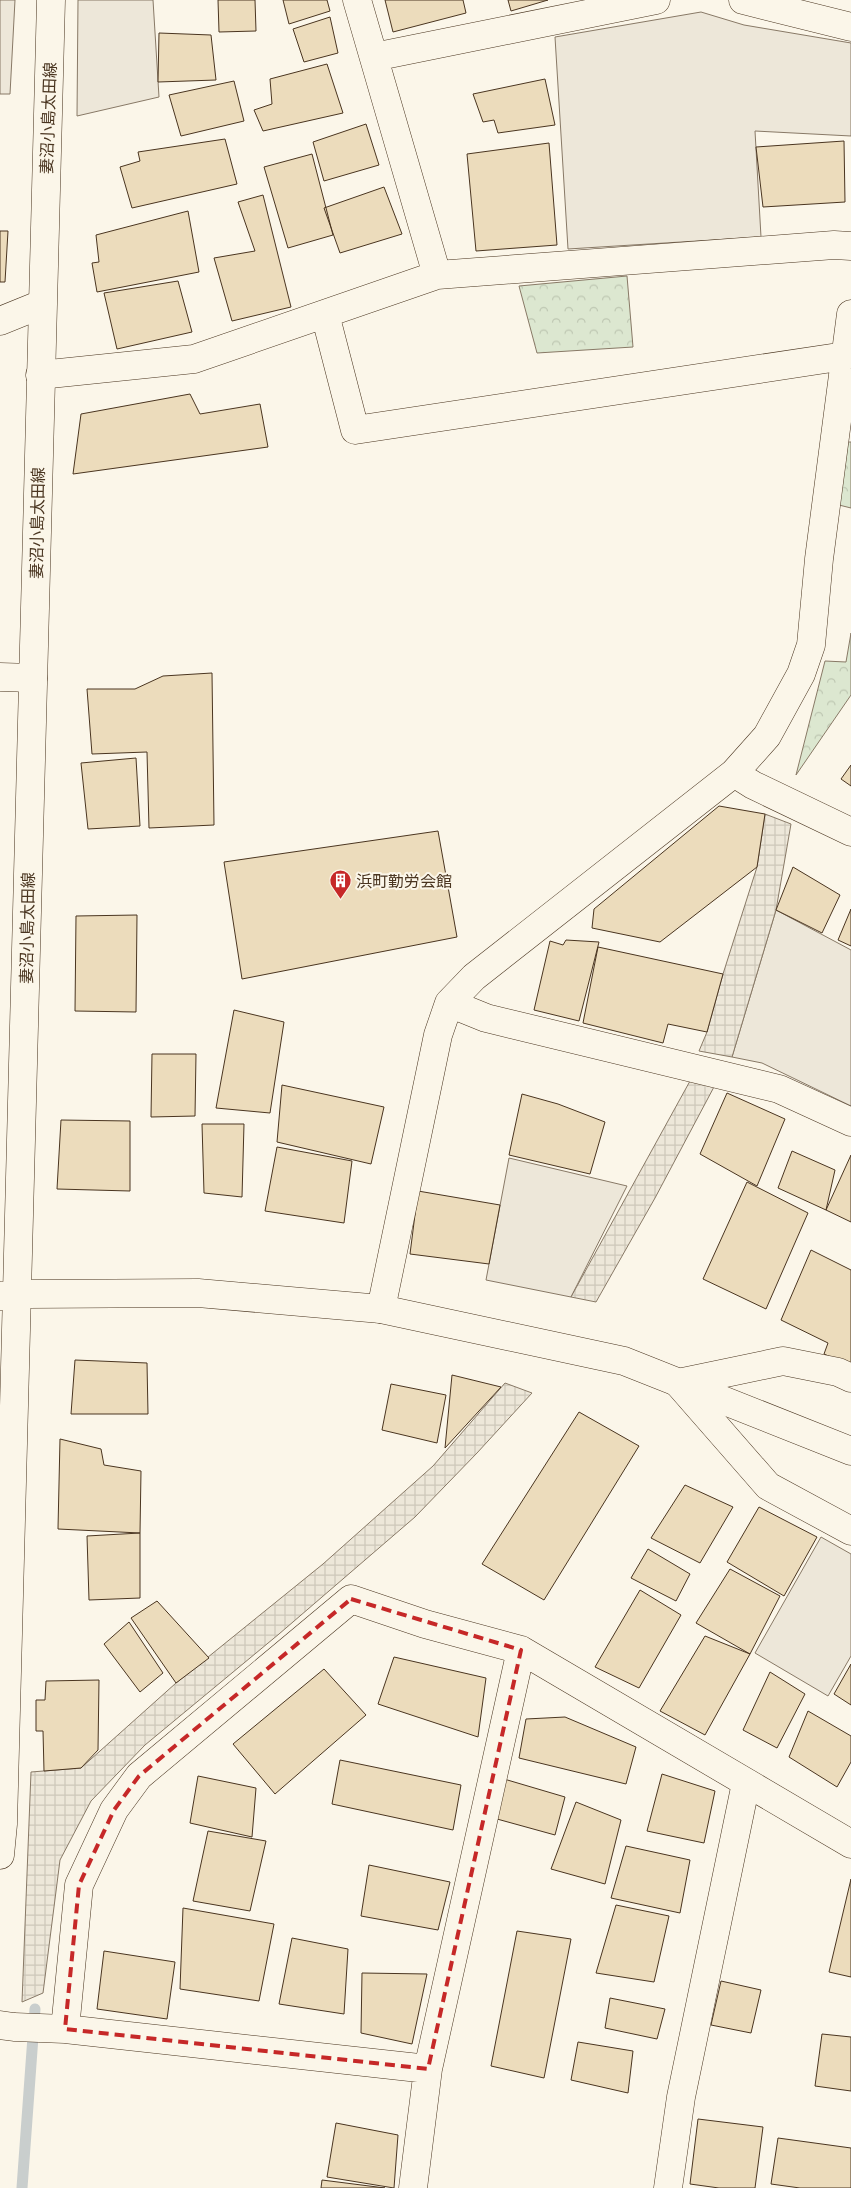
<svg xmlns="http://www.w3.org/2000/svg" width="851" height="2188" font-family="Literata,'Noto Sans JP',serif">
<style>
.park{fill:url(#park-crowns);stroke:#887966}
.parking{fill:#ede7d9;stroke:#887966}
.plaza{fill:url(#plaza-grid);stroke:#887966}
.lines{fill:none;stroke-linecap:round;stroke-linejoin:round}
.stream{stroke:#c9cecd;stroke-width:11}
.building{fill:#ecdcbc;stroke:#4a3520}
.street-casing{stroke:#4a3520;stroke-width:29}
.secondary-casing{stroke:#4a3520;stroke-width:29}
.street{stroke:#fbf6e9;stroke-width:28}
.secondary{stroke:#fbf6e9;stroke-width:28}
.marked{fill:none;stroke:#c62828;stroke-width:4;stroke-dasharray:10 6;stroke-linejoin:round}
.labels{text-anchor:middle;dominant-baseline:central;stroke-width:4;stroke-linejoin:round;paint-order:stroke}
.street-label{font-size:16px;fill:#4a3520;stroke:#fbf6e9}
.poi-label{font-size:16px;fill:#4a3520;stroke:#fbf6e9;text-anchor:start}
</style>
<defs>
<pattern id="park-crowns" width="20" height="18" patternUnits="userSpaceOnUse" patternTransform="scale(1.25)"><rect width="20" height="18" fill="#dce7d0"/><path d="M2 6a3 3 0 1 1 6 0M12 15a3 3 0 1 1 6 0" fill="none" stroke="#bec7b2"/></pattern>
<pattern id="plaza-grid" width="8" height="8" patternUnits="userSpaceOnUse" patternTransform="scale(1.25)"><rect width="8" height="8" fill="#ede7d9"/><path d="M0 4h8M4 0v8" fill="none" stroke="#cdc7ba"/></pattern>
</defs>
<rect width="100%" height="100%" fill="#fbf6e9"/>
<path class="park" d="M 627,276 L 633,347 L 537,353 L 519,286 Z
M 848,442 L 851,442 L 851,508 L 839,505 Z
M 851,633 L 851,695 L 796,775 L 825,661 L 846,662 Z"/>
<path class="parking" d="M 0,0 L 15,0 L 10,94 L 0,94 Z
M 78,0 L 153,0 L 159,97 L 77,116 Z
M 701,12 L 744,25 L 851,43 L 851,136 L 755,131 L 761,237 L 568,249 L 555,37 Z
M 776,910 L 851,950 L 851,1106 L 762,1063 L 732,1057 Z
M 509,1158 L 627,1186 L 571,1297 L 486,1280 Z
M 821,1537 L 851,1554 L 851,1656 L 828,1696 L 755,1653 Z"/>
<path class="plaza" d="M 765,814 L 791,824 L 776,910 L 732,1057 L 699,1051 L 707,1032 L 723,974 L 757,867 Z
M 690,1081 L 715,1085 L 655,1198 L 596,1302 L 571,1297 Z
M 505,1383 L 532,1393 L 477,1453 L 415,1517 L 279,1634 L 145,1745 L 91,1801 L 60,1860 L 43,1993 L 22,2002 L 31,1772 L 81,1768 L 176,1683 L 323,1564 L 433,1466 Z"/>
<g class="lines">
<path class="stream" d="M 22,2188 L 35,2009"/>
</g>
<path class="building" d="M 218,0 L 255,0 L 256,31 L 219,32 Z
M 283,0 L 327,0 L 330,11 L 289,24 Z
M 385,0 L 463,0 L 466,13 L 393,32 Z
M 508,0 L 548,0 L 511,11 Z
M 330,17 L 338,53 L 304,62 L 293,29 Z
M 159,33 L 211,35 L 216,80 L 158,82 Z
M 327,64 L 343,113 L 263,131 L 254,110 L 272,104 L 270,79 Z
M 545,79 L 555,125 L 498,133 L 494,120 L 483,122 L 473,94 Z
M 234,81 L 244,121 L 181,136 L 169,95 Z
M 366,124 L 379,165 L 324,181 L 313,142 Z
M 225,139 L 237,184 L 132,208 L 120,167 L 140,161 L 138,152 Z
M 844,141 L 845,202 L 763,207 L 756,147 Z
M 549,143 L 557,245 L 476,251 L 467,154 Z
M 312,154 L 333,235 L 288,248 L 264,167 Z
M 384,187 L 402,234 L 340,253 L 324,208 Z
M 263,195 L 291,307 L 232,321 L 214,258 L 255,251 L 238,202 Z
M 188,211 L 199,272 L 97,292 L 92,263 L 99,262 L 96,235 Z
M 0,231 L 8,231 L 5,282 L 0,282 Z
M 178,281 L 192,332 L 117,349 L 104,293 Z
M 190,394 L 200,414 L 260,404 L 268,447 L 73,474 L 81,414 Z
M 212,673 L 214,825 L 149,828 L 147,752 L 92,754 L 87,689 L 135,689 L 163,676 Z
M 136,758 L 140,826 L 88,829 L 81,763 Z
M 851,765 L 851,786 L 841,779 Z
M 719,806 L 765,814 L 757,867 L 660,942 L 592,928 L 594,909 Z
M 438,831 L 457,937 L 242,979 L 224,862 Z
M 793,867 L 840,895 L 822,933 L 776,910 Z
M 851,909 L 851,946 L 838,940 Z
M 137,915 L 136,1012 L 75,1011 L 76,916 Z
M 566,940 L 599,942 L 579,1021 L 534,1010 L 550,941 L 563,945 Z
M 598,947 L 723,974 L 707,1032 L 668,1024 L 663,1043 L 583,1023 Z
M 234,1010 L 284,1022 L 270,1113 L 216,1108 Z
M 152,1054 L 196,1054 L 195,1116 L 151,1117 Z
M 282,1085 L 384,1107 L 371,1164 L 277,1142 Z
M 727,1093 L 785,1119 L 757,1186 L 700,1154 Z
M 522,1094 L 558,1104 L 605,1122 L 590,1174 L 509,1155 Z
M 61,1120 L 130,1121 L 130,1191 L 57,1189 Z
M 202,1124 L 244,1124 L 242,1197 L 204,1193 Z
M 277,1147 L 352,1161 L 344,1223 L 265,1211 Z
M 792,1151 L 835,1170 L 826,1210 L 778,1188 Z
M 851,1155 L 851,1222 L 826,1210 Z
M 747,1182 L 808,1213 L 766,1309 L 703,1279 Z
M 418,1191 L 500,1205 L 489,1264 L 410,1254 Z
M 811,1250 L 851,1270 L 851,1366 L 824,1354 L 828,1343 L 781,1320 Z
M 75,1360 L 147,1363 L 148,1414 L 71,1414 Z
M 452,1375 L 501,1387 L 445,1448 Z
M 391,1384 L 446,1395 L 437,1443 L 382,1430 Z
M 579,1412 L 639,1446 L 544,1600 L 482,1564 Z
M 60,1439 L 101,1449 L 104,1465 L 141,1471 L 140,1533 L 58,1529 Z
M 685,1485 L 733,1507 L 700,1563 L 651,1538 Z
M 759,1507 L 817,1537 L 784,1596 L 727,1562 Z
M 140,1533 L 140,1598 L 89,1600 L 87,1536 Z
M 648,1549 L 690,1574 L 676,1601 L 631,1578 Z
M 730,1569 L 780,1596 L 750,1654 L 696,1623 Z
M 640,1590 L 681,1615 L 639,1688 L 595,1667 Z
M 157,1601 L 209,1658 L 176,1683 L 131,1618 Z
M 129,1622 L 163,1673 L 140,1692 L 104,1644 Z
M 705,1636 L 750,1654 L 705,1735 L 660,1711 Z
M 394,1657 L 486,1678 L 478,1737 L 378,1704 Z
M 851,1664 L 851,1705 L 834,1694 Z
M 324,1669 L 366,1715 L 275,1794 L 233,1744 Z
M 770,1672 L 805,1694 L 777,1748 L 743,1730 Z
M 99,1680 L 98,1750 L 81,1768 L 44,1771 L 43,1731 L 36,1731 L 36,1700 L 45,1700 L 46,1681 Z
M 808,1711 L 851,1736 L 851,1762 L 837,1787 L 789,1757 Z
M 565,1717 L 636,1747 L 626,1784 L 519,1758 L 526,1719 Z
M 340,1760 L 461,1785 L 453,1830 L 332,1804 Z
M 662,1774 L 715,1791 L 704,1843 L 647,1831 Z
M 198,1776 L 256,1788 L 252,1837 L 190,1823 Z
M 504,1779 L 565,1797 L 555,1835 L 497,1819 Z
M 576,1802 L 621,1820 L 605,1884 L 551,1869 Z
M 208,1831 L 266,1841 L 250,1911 L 193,1901 Z
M 626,1846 L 690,1860 L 680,1913 L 611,1898 Z
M 369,1865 L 450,1882 L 438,1930 L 361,1916 Z
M 851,1879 L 851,1977 L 829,1972 Z
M 616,1905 L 669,1916 L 654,1982 L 596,1973 Z
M 183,1908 L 274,1924 L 259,2001 L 180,1989 Z
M 517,1931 L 571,1939 L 544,2078 L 491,2066 Z
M 292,1938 L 348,1949 L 344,2014 L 279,2004 Z
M 104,1951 L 175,1962 L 167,2019 L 97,2009 Z
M 362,1973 L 427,1974 L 412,2044 L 361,2033 Z
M 721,1981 L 761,1990 L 751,2033 L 711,2025 Z
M 610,1998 L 665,2009 L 657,2039 L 605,2028 Z
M 822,2034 L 851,2037 L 851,2091 L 815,2086 Z
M 578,2042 L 633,2051 L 628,2093 L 571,2080 Z
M 698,2119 L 763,2127 L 755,2188 L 719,2188 L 690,2184 Z
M 336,2123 L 398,2135 L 394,2188 L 327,2177 Z
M 778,2138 L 851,2148 L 851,2188 L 800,2188 L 771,2184 Z
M 322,2180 L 385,2188 L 321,2188 Z"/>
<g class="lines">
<defs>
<path id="street" d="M 357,0 L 437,275
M 743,0 L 851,27
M 374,57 L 656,0
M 325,314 L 355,430 L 845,356
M 0,321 L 42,304
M 40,375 L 194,359 L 437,275 L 834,245 L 851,246
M 0,677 L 33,678
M 734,773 L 753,785 L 851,832
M 449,1003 L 486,1018 L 779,1089 L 851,1122
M 381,1309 L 438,1035 L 449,1003 L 474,977 L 734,773 L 767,736 L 801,674 L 811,645 L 819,559 L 851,314
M 851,1378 L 838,1372 L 783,1361 L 678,1383 L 768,1486 L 851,1531
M 0,2025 L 14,2027 L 65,2029 L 428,2069
M 65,2029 L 79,1885 L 114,1810 L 139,1776 L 351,1599 L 425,1624 L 521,1650 L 851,1844
M 413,2188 L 428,2069 L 521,1650
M 668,2188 L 681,2097 L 746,1783"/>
<path id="secondary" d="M 0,1296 L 27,1294 L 198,1293 L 381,1309 L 624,1361 L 851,1451
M 0,1855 L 3,1824 L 51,0"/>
</defs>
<use href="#street" class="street-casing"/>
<use href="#secondary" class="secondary-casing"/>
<use href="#street" class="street"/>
<use href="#secondary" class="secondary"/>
</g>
<path class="marked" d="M 351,1599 L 521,1650 L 428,2069 L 65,2029 L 79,1885 L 114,1810 L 139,1776 Z"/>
<defs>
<symbol id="building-pin" viewBox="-11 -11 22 30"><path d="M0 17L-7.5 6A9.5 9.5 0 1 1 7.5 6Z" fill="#c62828" stroke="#fbf6e9"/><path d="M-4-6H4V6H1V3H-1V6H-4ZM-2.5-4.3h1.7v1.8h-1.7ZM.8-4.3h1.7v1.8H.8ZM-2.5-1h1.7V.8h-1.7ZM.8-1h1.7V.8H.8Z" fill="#fff"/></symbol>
</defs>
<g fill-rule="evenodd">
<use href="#building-pin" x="328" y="868" width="25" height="34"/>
</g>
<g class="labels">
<g class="street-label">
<text transform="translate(47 118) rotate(-88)">妻沼小島太田線</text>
<text transform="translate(36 523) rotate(-89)">妻沼小島太田線</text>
<text transform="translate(26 928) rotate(-89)">妻沼小島太田線</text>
</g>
<g class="poi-label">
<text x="356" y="880">浜町勤労会館</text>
</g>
</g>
</svg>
